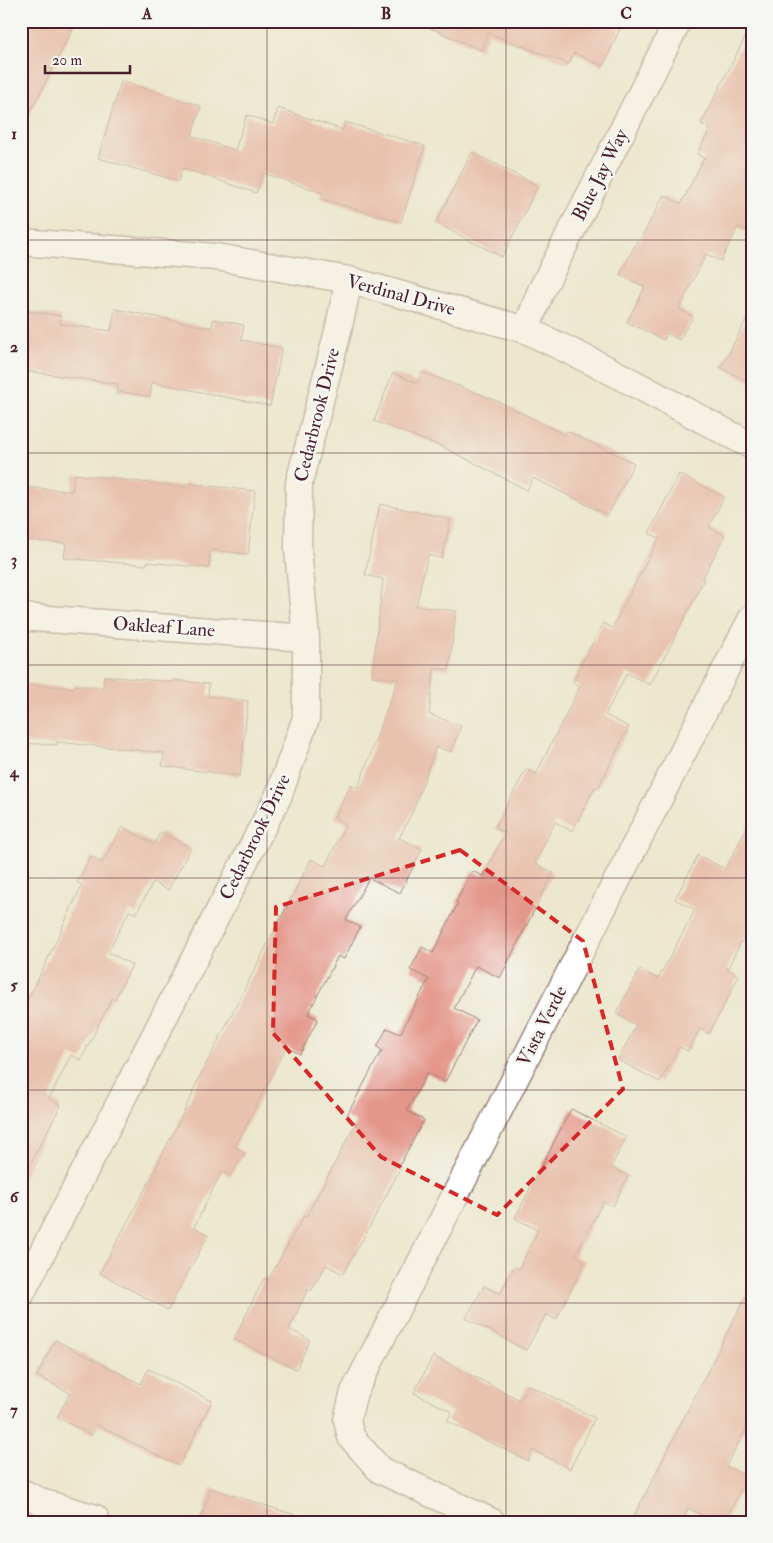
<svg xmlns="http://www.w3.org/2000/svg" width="773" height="1543" font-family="'IM FELL Double Pica',serif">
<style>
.building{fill:#e4968a}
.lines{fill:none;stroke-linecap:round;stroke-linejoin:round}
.minor-casing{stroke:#9b837c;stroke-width:29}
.minor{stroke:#fff;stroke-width:26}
.marked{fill:none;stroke:#d62828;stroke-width:4;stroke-dasharray:10 6;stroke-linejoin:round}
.grid{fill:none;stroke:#4a1f2b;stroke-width:1;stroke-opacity:0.55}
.labels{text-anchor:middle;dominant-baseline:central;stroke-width:5;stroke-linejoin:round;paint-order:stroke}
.street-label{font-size:19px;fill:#4a1f2b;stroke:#f6f6f2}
.neatline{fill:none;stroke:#4a1f2b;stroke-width:2}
.grid-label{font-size:16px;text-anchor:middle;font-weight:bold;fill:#4a1f2b}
</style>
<rect width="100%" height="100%" fill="#f6f6f2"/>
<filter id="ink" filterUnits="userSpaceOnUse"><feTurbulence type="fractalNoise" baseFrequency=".02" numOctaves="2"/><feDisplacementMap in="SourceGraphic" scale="10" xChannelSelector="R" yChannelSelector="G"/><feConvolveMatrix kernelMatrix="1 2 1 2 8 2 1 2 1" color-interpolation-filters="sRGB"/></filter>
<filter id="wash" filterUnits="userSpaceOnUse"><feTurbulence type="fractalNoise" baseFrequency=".0096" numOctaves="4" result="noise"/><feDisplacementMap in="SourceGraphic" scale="20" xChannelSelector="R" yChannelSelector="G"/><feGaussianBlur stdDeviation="1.12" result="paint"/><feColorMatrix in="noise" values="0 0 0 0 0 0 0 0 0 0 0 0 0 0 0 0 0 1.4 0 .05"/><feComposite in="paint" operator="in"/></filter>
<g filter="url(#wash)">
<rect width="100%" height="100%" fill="#ece7ce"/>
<g id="blocks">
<path class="building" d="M 21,21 L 77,21 L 21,130 Z
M 414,21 L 602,21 L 620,29 L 603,66 L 574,53 L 569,64 L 488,33 L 481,50 Z
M 752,24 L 752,234 L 738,227 L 721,261 L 706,254 L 679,309 L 693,317 L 679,340 L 667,333 L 664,340 L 627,322 L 645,287 L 620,275 L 637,241 L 639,242 L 664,195 L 681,204 L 704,158 L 697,154 L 710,129 L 701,124 Z
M 121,81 L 201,106 L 192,136 L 235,150 L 247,115 L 273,124 L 278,108 L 343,130 L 345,122 L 425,146 L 401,222 L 321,199 L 323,193 L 263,173 L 256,193 L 183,168 L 178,181 L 98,158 Z
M 472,152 L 538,186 L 502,257 L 436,223 Z
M 115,309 L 212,328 L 213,319 L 244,325 L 241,340 L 282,348 L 270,406 L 152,382 L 150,397 L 117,391 L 118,384 L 25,371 L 28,346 L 21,346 L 21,310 L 61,316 L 60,324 L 111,331 Z
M 752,309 L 752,383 L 721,368 Z
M 422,372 L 500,402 L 565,435 L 567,431 L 634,463 L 608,515 L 533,478 L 527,490 L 443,447 L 374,421 L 393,373 L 417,383 Z
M 74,474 L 184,487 L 185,483 L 255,491 L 248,554 L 210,550 L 209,568 L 147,562 L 146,565 L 64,558 L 66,543 L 21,540 L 21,487 L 72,491 Z
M 679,474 L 724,497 L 709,527 L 725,535 L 702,579 L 704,580 L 650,685 L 627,673 L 605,715 L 629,727 L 598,788 L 595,787 L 572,831 L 555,822 L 535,863 L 553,873 L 500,978 L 476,966 L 454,1008 L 477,1020 L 445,1082 L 427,1073 L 407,1111 L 424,1120 L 399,1166 L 401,1167 L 369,1228 L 343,1274 L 326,1265 L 311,1291 L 308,1289 L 289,1329 L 310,1340 L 296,1369 L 234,1339 L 264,1278 L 268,1280 L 304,1216 L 306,1217 L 356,1123 L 346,1117 L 382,1050 L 377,1047 L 387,1028 L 400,1034 L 429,979 L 410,970 L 422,947 L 433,953 L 458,903 L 456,902 L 472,871 L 483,876 L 505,833 L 495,828 L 526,769 L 536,774 L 580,686 L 572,683 L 603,623 L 612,628 L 659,538 L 649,533 Z
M 380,504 L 451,519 L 442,558 L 428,555 L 416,606 L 456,611 L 449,670 L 434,668 L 429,714 L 461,726 L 451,752 L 436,747 L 413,811 L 399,838 L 422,849 L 400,893 L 369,878 L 346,920 L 360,927 L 344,959 L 338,956 L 308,1014 L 318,1019 L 300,1054 L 286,1047 L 235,1147 L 245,1153 L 230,1176 L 222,1171 L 194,1227 L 208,1235 L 168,1310 L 100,1273 L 151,1178 L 193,1093 L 192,1092 L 311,859 L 325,866 L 346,824 L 334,818 L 351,784 L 358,788 L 398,679 L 372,676 L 383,579 L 365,575 Z
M 104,676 L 173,682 L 173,680 L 209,684 L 208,696 L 248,701 L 240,776 L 162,766 L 164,753 L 57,742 L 57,745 L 21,743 L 21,684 L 74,688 L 75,685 L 103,688 Z
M 752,818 L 752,922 L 727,969 L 739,976 L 709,1034 L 700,1029 L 688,1051 L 679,1047 L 660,1082 L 618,1060 L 636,1025 L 616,1014 L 640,969 L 658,979 L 695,910 L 675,899 L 698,855 L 725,869 Z
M 122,827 L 154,844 L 161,832 L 191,848 L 168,890 L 153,882 L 136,914 L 129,911 L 108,952 L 132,965 L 114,1000 L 112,998 L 81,1060 L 71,1055 L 49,1099 L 61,1105 L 21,1181 L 21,1012 L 45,965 L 82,885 L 77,882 L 91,856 L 102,863 Z
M 571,1109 L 626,1137 L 611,1167 L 628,1176 L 613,1206 L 603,1202 L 575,1256 L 585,1261 L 556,1320 L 546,1314 L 526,1350 L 466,1318 L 484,1286 L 500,1294 L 514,1267 L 519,1269 L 538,1230 L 515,1218 Z
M 752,1284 L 752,1418 L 726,1466 L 747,1477 L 725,1522 L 716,1522 L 688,1508 L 682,1522 L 631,1522 Z
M 55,1340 L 141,1384 L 148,1369 L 212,1401 L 179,1466 L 97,1425 L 92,1435 L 57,1418 L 70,1393 L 37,1376 Z
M 433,1356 L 520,1400 L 528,1385 L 595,1418 L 570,1469 L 533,1450 L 528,1461 L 447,1421 L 452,1412 L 414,1393 Z
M 211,1488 L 301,1517 L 300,1522 L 200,1522 Z"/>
</g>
</g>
<g filter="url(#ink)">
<use href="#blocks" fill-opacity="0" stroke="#9b837c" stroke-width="1"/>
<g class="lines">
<defs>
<path id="minor" d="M 21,242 L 216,257 L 349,280 L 526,330 L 605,368 L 752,446
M 526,330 L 540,293 L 678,21
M 21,617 L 306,638
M 21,1294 L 278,797 L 306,718 L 306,638 L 298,549 L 299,483 L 338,331 L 349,280
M 21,1492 L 44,1503 L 95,1518
M 492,1522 L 380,1470 L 351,1437 L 347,1420 L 354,1392 L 752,618"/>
</defs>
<use href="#minor" class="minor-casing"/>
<use href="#minor" class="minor"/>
</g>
</g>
<path d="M0 0H773V1543H0ZM 460,850 L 583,941 L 623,1089 L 497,1215 L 381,1157 L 273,1033 L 276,907 Z" fill="#ece7ce" fill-opacity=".55" fill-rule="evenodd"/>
<path class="marked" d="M 460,850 L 583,941 L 623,1089 L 497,1215 L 381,1157 L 273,1033 L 276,907 Z"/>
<path class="grid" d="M 267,21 L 267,1522M 506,21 L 506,1522M 21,240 L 752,240M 21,453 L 752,453M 21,665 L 752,665M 21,878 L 752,878M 21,1090 L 752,1090M 21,1303 L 752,1303"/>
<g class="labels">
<g class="street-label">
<text transform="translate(600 175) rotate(-63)">Blue Jay Way</text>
<text transform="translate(401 295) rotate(15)">Verdinal Drive</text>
<text transform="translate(317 415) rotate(-76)">Cedarbrook Drive</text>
<text transform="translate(164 627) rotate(4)">Oakleaf Lane</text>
<text transform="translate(255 837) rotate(-64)">Cedarbrook Drive</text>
<text transform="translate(542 1026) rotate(-63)">Vista Verde</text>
</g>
</g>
<rect width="773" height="1543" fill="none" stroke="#f6f6f2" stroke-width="55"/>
<path d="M45 65v8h85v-8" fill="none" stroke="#4a1f2b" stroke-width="2.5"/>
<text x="52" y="65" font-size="15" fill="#4a1f2b" stroke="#f6f6f2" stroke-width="4" paint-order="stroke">20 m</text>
<rect x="28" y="28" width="718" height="1488" class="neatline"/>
<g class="grid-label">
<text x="147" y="19">A</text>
<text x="386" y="19">B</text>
<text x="626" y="19">C</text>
<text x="14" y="139">1</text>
<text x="14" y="352">2</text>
<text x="14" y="565">3</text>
<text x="14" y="777">4</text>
<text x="14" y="990">5</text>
<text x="14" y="1202">6</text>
<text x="14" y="1415">7</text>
</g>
</svg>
